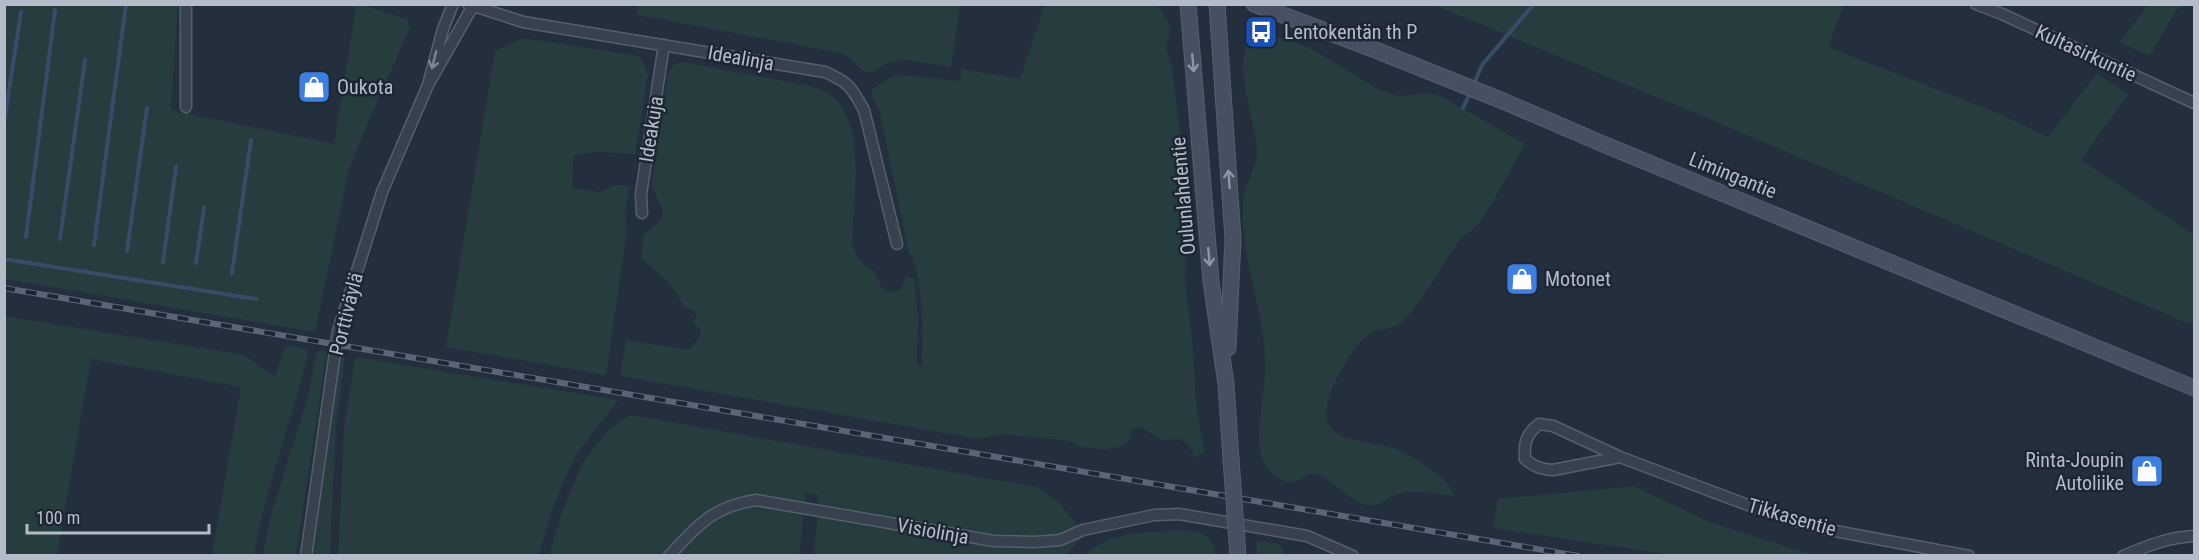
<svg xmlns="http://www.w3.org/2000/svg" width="2199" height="560" font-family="'Roboto Condensed',sans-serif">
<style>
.green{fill:#263c3f}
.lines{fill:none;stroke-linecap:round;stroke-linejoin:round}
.stream{stroke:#394c67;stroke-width:4}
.minor-casing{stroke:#565f6c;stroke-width:13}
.secondary-casing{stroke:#565f6c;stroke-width:17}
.minor{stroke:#38414e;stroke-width:10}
.secondary{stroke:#465061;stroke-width:15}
.rail-casing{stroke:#5a6575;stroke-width:6}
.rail{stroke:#1d2633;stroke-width:4;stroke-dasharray:11;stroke-linecap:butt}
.secondary-bridge-casing{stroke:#565f6c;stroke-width:17;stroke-linecap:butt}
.secondary-bridge{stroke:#465061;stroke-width:15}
.oneway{stroke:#7c8592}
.oneway2{stroke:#8e96a5}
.labels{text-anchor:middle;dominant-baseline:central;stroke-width:5;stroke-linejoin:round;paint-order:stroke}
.poi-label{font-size:20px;fill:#b4bcc9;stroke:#1d2633;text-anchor:start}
.street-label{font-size:20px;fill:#b4bcc9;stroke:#1d2633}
</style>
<rect width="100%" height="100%" fill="#242f3e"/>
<path class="green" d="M 4,5 L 178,5 L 171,110 L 334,144 L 356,7 L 341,5 L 364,5 L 408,20 L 410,27 L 408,32 L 357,148 L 348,173 L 315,332 L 5,279 Z
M 637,5 L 637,4 L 960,5 L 951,67 L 907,60 L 892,61 L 872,72 L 865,72 L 847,56 L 836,52 L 637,15 Z
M 1045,5 L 1157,5 L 1168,20 L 1170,32 L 1166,48 L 1172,68 L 1180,134 L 1186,222 L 1185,283 L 1192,338 L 1197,412 L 1205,452 L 1195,458 L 1189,445 L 1180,439 L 1161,440 L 1142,427 L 1132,428 L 1130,439 L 1122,446 L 1105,450 L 1083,447 L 1069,441 L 1002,434 L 978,439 L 620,376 L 626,340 L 689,350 L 699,338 L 701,330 L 693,322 L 697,316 L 694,311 L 685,308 L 670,284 L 641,257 L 644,235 C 677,209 657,212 652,181 L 668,73 C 672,65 675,63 683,62 L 811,86 C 819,89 828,92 835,99 C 867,131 853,202 852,243 L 856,256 L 865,266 L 875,272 L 882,288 L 889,293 L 901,289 L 907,276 L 914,279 L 918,314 L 917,365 L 920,367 L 922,365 C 923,327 924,293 912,256 L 909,254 L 880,113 L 872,96 L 872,89 L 890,78 L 899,75 L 960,81 L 962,69 L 1020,79 Z
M 1434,5 L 1844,5 L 1828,47 L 2000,114 L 2048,137 L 2097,73 L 2128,94 L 2081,160 L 2194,235 L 2194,324 L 2185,322 L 1700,115 Z
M 2148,5 L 2186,5 L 2177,9 L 2150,56 L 2120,42 Z
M 1260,36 C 1310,36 1344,75 1388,93 C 1406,101 1417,89 1437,95 C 1447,98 1456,105 1465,110 C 1485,121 1505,133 1525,144 C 1510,170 1496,199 1479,223 C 1472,231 1462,236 1456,245 C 1440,269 1426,295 1407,317 C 1396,330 1389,327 1375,331 C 1355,338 1333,382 1328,402 C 1316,444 1366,439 1390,447 C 1407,453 1420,461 1434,472 C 1443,478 1451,485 1454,496 C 1435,494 1413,488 1395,495 C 1385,499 1377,508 1366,505 C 1348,500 1330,476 1316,474 C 1303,472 1297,488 1283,480 C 1270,473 1263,465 1260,450 C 1256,435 1264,391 1265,373 C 1268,317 1239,259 1243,202 C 1244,184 1257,170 1257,150 C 1256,126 1231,57 1251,40 C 1254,38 1257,37 1260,36 Z
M 523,38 L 640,56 L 648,75 L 635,154 L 598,152 L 574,155 L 572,188 L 600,192 L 615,185 L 629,186 L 625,215 L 627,230 L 606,375 L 446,347 L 495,51 Z
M 5,316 L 244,355 L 275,377 L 285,345 L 309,350 C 293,419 266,486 254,555 L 212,555 L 241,387 L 91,359 L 57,555 L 5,555 Z
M 317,351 L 327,351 L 296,555 L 263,555 L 269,522 L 308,396 Z
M 340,354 L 345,355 L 336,427 L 330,555 L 310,556 Z
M 355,357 L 618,400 L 575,456 L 553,507 L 539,555 L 338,555 L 344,429 Z
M 631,415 L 1037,487 L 1059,503 L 1081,530 L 1081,539 L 1066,555 L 814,555 L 819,495 L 806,493 L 799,555 L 549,556 L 562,513 L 583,462 L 610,428 Z
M 1634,486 L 1709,522 L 1813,555 L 1673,555 L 1493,528 L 1498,499 Z
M 1183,530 C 1201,531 1214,536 1215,555 L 1086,555 C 1112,529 1150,533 1183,530 Z
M 1256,541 L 1280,544 L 1285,555 L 1257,555 Z"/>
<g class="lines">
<path class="stream" d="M 1473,86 L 1482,65 L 1534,4
M 1463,108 L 1470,93
M 4,123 L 21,12
M 26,237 L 55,10
M 60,239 L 85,60
M 94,245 L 126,4
M 127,251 L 147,108
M 4,259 L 256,299
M 163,262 L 176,167
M 196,263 L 204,208
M 232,273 L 251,140"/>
<defs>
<path id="minor" d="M 186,4 L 186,107
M 453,4 L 443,29 L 428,85 L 474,4
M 468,4 L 523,22 L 825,72 C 850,83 851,87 864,110 L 897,244
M 1976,4 L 2002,14 L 2194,103
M 642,213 L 641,194 L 664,45
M 1620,457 L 1553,470 C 1541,469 1534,467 1525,459 C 1524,443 1526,434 1539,424 L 1553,426 L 1620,457 L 1761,510 L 1824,529 L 1969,556
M 306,556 L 338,331 L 382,192 L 428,85
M 669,556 C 698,525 712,507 756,500 L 994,541 L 1035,542 L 1060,540 L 1083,530 L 1154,515 L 1179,514 L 1307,536 L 1353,556
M 2123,556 C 2147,546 2169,537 2194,536"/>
<path id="secondary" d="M 1188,4 L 1211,282 L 1226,384 L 1231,459
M 1217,4 L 1233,239 L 1228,348
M 1254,4 L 1373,49 L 1503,101 L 1603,144 L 2194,388"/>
</defs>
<use href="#minor" class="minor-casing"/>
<use href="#secondary" class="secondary-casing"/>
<use href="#minor" class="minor"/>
<use href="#secondary" class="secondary"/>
<defs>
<path id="rail" d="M 4,288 L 1578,556"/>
</defs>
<use href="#rail" class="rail-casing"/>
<use href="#rail" class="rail"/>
<defs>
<path id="secondary-bridge" d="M 1231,459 L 1238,556"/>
</defs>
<use href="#secondary-bridge" class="secondary-bridge-casing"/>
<use href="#secondary-bridge" class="secondary-bridge"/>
</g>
<defs><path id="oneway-shaft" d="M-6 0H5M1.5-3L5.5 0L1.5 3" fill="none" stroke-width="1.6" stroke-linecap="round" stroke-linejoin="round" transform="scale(1.5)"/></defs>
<use class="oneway" href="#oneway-shaft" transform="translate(434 60) rotate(104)"/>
<g class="oneway2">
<use href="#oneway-shaft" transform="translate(1193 63) rotate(85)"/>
<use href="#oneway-shaft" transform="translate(1229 179) rotate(-94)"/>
<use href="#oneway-shaft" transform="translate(1209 257) rotate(85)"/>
</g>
<defs>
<symbol id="bus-square" viewBox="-11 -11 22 22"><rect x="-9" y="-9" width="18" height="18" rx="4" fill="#1a4fb4" stroke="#1d2633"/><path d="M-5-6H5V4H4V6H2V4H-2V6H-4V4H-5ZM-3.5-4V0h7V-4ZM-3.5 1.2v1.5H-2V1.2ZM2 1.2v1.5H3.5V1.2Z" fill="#fff"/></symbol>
<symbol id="shop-square" viewBox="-11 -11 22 22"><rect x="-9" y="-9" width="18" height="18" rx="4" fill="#3f7fe0" stroke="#1d2633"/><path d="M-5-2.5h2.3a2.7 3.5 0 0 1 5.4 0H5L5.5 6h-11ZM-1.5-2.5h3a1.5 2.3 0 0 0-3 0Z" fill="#fff"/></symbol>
</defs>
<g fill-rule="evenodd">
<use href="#bus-square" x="1242" y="13" width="38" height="38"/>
<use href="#shop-square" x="295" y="68" width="38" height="38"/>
<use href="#shop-square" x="1503" y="260" width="38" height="38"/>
<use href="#shop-square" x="2128" y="452" width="38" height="38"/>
</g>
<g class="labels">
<g class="poi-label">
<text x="1284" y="32">Lentokentän th P</text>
<text x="337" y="87">Oukota</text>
<text x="1545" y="279">Motonet</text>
<text x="2124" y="460" text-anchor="end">Rinta-Joupin<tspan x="2124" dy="23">Autoliike</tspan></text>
</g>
<g class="street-label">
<text transform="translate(2086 53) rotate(25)">Kultasirkuntie</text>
<text transform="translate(741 58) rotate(10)">Idealinja</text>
<text transform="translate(651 129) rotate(-81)">Ideakuja</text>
<text transform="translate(1733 175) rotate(22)">Limingantie</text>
<text transform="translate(1183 196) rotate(-95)">Oulunlahdentie</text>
<text transform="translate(346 314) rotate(-76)">Porttiväylä</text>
<text transform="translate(1792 517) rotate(16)">Tikkasentie</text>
<text transform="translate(933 531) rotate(10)">Visiolinja</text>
</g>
</g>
<rect width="2199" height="560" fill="none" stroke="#b4bcc9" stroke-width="12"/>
<path d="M27 524v9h182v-9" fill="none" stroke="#b4bcc9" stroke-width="3"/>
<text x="36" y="524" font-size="18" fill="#b4bcc9" stroke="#1d2633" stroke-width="4.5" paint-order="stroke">100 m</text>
</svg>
